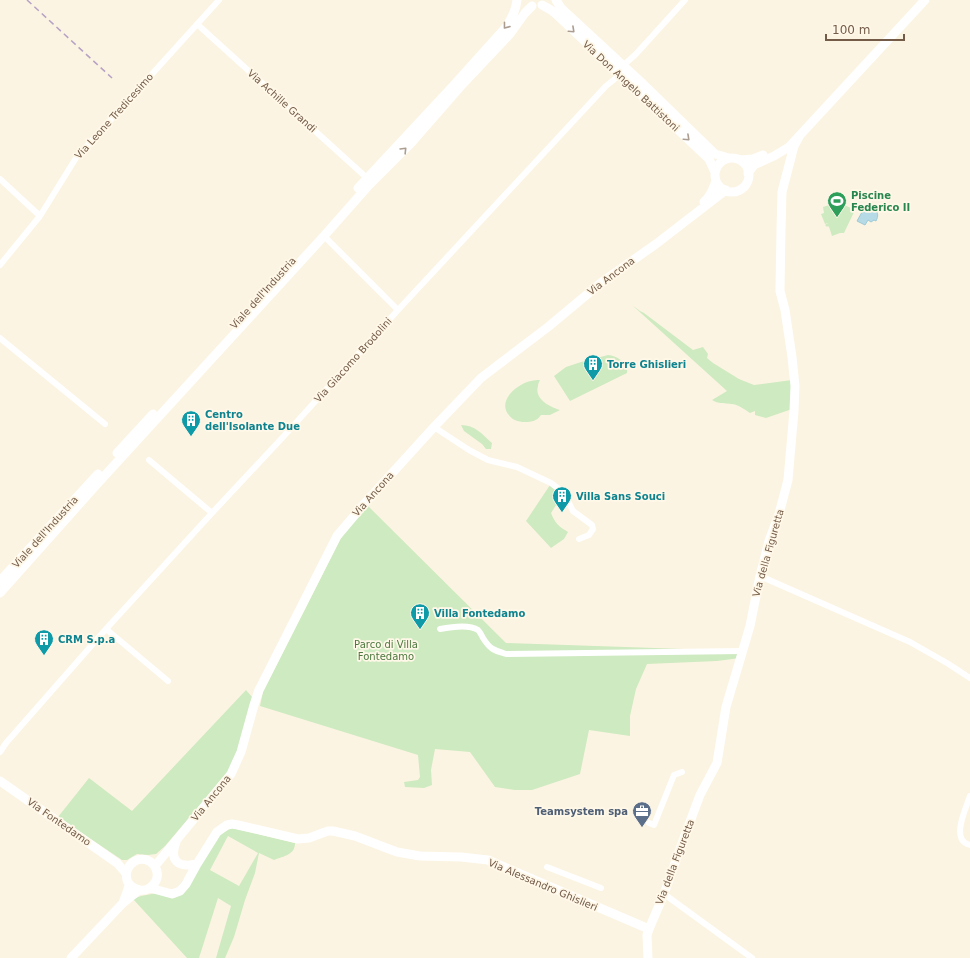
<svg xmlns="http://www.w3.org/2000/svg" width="970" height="958" font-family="'DejaVu Sans',sans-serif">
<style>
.green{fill:#ceeac0;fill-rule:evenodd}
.water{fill:#b6dbe6;stroke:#9dcad7}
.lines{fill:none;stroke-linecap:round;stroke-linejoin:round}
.street{stroke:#fff;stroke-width:6}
.secondary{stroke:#fff;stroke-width:9}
.rail{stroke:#b7a1c5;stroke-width:1.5;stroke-dasharray:6 4;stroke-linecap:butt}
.oneway{stroke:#ac9d91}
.labels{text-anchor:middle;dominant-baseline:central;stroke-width:3.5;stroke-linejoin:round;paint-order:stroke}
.street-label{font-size:10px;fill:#745b48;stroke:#fff8e8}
.leisure-label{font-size:10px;font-weight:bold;fill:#27864d;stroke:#fff8e8;text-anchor:start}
.culture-label{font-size:10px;font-weight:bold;fill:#0d838f;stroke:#fff8e8;text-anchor:start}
.park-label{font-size:10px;fill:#4d7a40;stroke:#fff8e8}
.service-label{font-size:10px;font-weight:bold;fill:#4e5e75;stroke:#fff8e8;text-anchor:end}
</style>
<rect width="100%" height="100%" fill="#fcf4e2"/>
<path class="green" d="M 838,202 L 855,210 L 844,233 L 840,233 L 832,236 L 829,227 L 828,226 L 827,227 L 825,225 L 828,223 L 825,224 L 821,214 L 824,213 L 823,207 Z
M 632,305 L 640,311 L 644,313 L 693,350 L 703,347 L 708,354 L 707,358 L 713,363 L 739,379 L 754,385 L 792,380 L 792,409 L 766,418 L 755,415 L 755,411 L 750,413 C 744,409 739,405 732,404 C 725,403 718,404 712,400 L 727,391 Z
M 608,355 C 617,356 629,363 627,373 L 570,401 L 554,376 L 566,367 L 581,362 Z
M 540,380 C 539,382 538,384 538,386 C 534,399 550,407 560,410 L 550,415 L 541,415 C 537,421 532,422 525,422 C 518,422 512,420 508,414 C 498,400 517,384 531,381 C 534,380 537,380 540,380 Z
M 461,425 C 475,425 482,434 492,443 L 491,449 L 486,449 L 482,444 L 464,431 Z
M 550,485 L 560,491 L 565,501 L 563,504 L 558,502 L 551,513 C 555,523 558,526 568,532 L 564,539 L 551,548 L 526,521 Z
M 366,504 L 506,643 L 743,651 L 740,658 L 717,661 L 647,664 L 636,689 L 630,716 L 630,736 L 589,730 L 580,774 L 532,790 L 515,790 L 495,787 L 470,752 L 435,749 L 431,770 L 432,785 L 424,788 L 405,787 L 404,782 L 418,780 L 420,777 L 418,755 L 260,706 L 263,692 L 341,538 Z
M 246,690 L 252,697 L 236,756 L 228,772 L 165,846 L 156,854 L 148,855 L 137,854 L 127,860 L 122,860 L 58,817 L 89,778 L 132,811 Z
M 232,828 L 295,843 C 295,855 284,856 274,860 L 259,853 L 255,873 L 245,900 L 234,937 L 225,958 L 216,958 L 231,906 L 218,898 L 199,958 L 187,958 L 133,899 L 141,896 L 157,893 L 170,897 L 219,834 ZM 228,836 L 258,853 L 239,886 L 210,870 Z"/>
<path class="water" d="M 866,205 C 874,209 881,211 876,221 L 874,220 L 871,222 L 868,220 L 865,225 L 857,221 Z"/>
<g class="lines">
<path class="street" d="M 197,24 L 367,178
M 622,64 L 626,63 L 636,54 L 685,0
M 0,179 L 40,216
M 324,236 L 398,310
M 0,265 L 40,216 L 76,158 L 219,0
M 0,338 L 105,424
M 434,427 L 469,450 L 488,460 L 517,467 L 551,483 L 563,492 L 573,511 L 592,525 L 593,529 L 589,535 L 579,539
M 149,460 L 212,513
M 760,576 L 910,642 L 947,663 L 970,678
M 106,629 L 168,681
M 440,629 C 450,627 469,624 478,630 C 480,632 482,636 483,638 C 490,649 493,650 506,654 L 743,651
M 0,752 L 6,743 L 106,629 L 212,513 L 283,437 L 398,310 L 606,86 L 616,78 L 621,75
M 970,796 C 966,808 954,833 964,842 C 965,843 969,845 970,845
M 649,823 L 654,825 L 674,775 L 682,772
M 547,867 L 601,888
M 664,894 L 752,958"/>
<path class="secondary" d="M 556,0 L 561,8 L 641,82 L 715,154 L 729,158
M 542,5 L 551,10 L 556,14 L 709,159 L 715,172
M715 175a17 17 0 1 1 34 0a17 17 0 1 1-34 0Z
M 740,160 L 753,159 L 763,155
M 748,173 L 754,165 L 774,156 L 789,147 L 925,0
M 358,188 L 453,86 L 507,26 C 512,17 516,10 517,0
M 704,202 C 711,196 713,189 716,181
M 117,453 L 153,414
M 0,581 L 98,474
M 0,593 L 98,483 L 324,236 L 369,185 L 412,142 L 460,87 L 510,34 L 525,13 L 532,6
M 0,781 L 117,863 L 126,873
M 176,842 C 169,861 178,868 197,864
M 155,866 L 231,774 L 241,752 L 254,705 L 259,690 L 337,536 L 365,503 L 434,427 L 481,378 L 548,327 L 602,282 L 656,244 L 726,190
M 150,888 L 172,894 L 180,891 L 186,884 L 197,864 L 217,832 L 227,825 L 232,824 L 238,825 L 298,839 L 309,838 L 328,831 L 333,831 L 355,836 L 397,852 L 420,856 L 461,857 L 488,860 L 649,929
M 123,903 C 125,897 128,891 129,885 C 129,882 128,883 127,880 C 125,873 128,865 135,861 C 150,853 165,873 153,885 C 146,893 136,891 129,884
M 71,958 L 123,903 L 139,890
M 648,958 L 647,935 L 649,929 L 664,894 L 685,835 L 700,795 L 717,763 L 726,707 L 750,626 L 760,576 L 769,541 L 779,514 L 788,480 L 794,411 L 795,386 L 792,357 L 785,310 L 780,291 L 781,230 L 782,192 L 794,146 L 800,135"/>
<path class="rail" d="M 27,0 L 112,78"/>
</g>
<defs><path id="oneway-chevron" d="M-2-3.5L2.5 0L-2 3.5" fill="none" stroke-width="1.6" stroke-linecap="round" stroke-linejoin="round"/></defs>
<g class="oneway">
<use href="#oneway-chevron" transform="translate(506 26) rotate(128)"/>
<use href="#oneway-chevron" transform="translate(572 30) rotate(43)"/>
<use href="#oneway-chevron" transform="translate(687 138) rotate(43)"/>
<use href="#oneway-chevron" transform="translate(404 150) rotate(-46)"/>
</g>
<defs>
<symbol id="stadium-pin" viewBox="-11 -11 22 30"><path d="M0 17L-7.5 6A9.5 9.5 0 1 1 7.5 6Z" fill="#2e9e5b" stroke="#fff8e8"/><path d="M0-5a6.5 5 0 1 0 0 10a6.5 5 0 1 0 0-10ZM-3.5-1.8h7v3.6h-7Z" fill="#fff"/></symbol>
<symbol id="building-pin" viewBox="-11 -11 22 30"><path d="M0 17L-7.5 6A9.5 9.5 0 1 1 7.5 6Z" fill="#0f9aa8" stroke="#fff8e8"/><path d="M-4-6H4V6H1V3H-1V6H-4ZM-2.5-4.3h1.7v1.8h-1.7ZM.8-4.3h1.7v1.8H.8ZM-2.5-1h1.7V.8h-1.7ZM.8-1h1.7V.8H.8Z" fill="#fff"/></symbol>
<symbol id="office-pin" viewBox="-11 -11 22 30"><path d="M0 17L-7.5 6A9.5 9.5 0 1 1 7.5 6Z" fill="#5c6f8a" stroke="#fff8e8"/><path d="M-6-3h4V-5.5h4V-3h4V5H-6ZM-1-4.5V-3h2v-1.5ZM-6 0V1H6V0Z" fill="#fff"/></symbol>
</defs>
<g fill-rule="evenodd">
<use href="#stadium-pin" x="826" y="190" width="22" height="30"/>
<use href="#building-pin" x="582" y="353" width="22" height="30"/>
<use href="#building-pin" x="180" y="409" width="22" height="30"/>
<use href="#building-pin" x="551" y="485" width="22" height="30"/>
<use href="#building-pin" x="409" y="602" width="22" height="30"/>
<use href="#building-pin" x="33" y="628" width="22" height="30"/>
<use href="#office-pin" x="631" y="800" width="22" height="30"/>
</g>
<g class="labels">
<g class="street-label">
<text transform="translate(631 86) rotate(43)">Via Don Angelo Battistoni</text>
<text transform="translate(282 101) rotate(42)">Via Achille Grandi</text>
<text transform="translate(114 116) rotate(-48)">Via Leone Tredicesimo</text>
<text transform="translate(611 276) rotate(-37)">Via Ancona</text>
<text transform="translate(263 293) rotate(-48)">Viale dell'Industria</text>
<text transform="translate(353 360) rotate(-48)">Via Giacomo Brodolini</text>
<text transform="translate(373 494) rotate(-48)">Via Ancona</text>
<text transform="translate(45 532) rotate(-48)">Viale dell'Industria</text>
<text transform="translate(768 553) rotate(-74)">Via della Figuretta</text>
<text transform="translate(211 798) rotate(-51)">Via Ancona</text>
<text transform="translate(59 822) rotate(35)">Via Fontedamo</text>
<text transform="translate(675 862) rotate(-69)">Via della Figuretta</text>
<text transform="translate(543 885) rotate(23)">Via Alessandro Ghislieri</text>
</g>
<g class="leisure-label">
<text x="851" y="195">Piscine<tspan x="851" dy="12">Federico II</tspan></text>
</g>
<g class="culture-label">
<text x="607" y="364">Torre Ghislieri</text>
<text x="205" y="414">Centro<tspan x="205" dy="12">dell'Isolante Due</tspan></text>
<text x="576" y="496">Villa Sans Souci</text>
<text x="434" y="613">Villa Fontedamo</text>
<text x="58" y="639">CRM S.p.a</text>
</g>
<g class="park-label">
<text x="386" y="644">Parco di Villa<tspan x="386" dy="12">Fontedamo</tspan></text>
</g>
<g class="service-label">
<text x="628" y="811">Teamsystem spa</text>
</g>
</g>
<path d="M826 34v6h78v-6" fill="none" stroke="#745b48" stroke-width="2"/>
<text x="832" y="34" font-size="12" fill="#745b48" stroke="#fff8e8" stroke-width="3" paint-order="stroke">100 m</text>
</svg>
